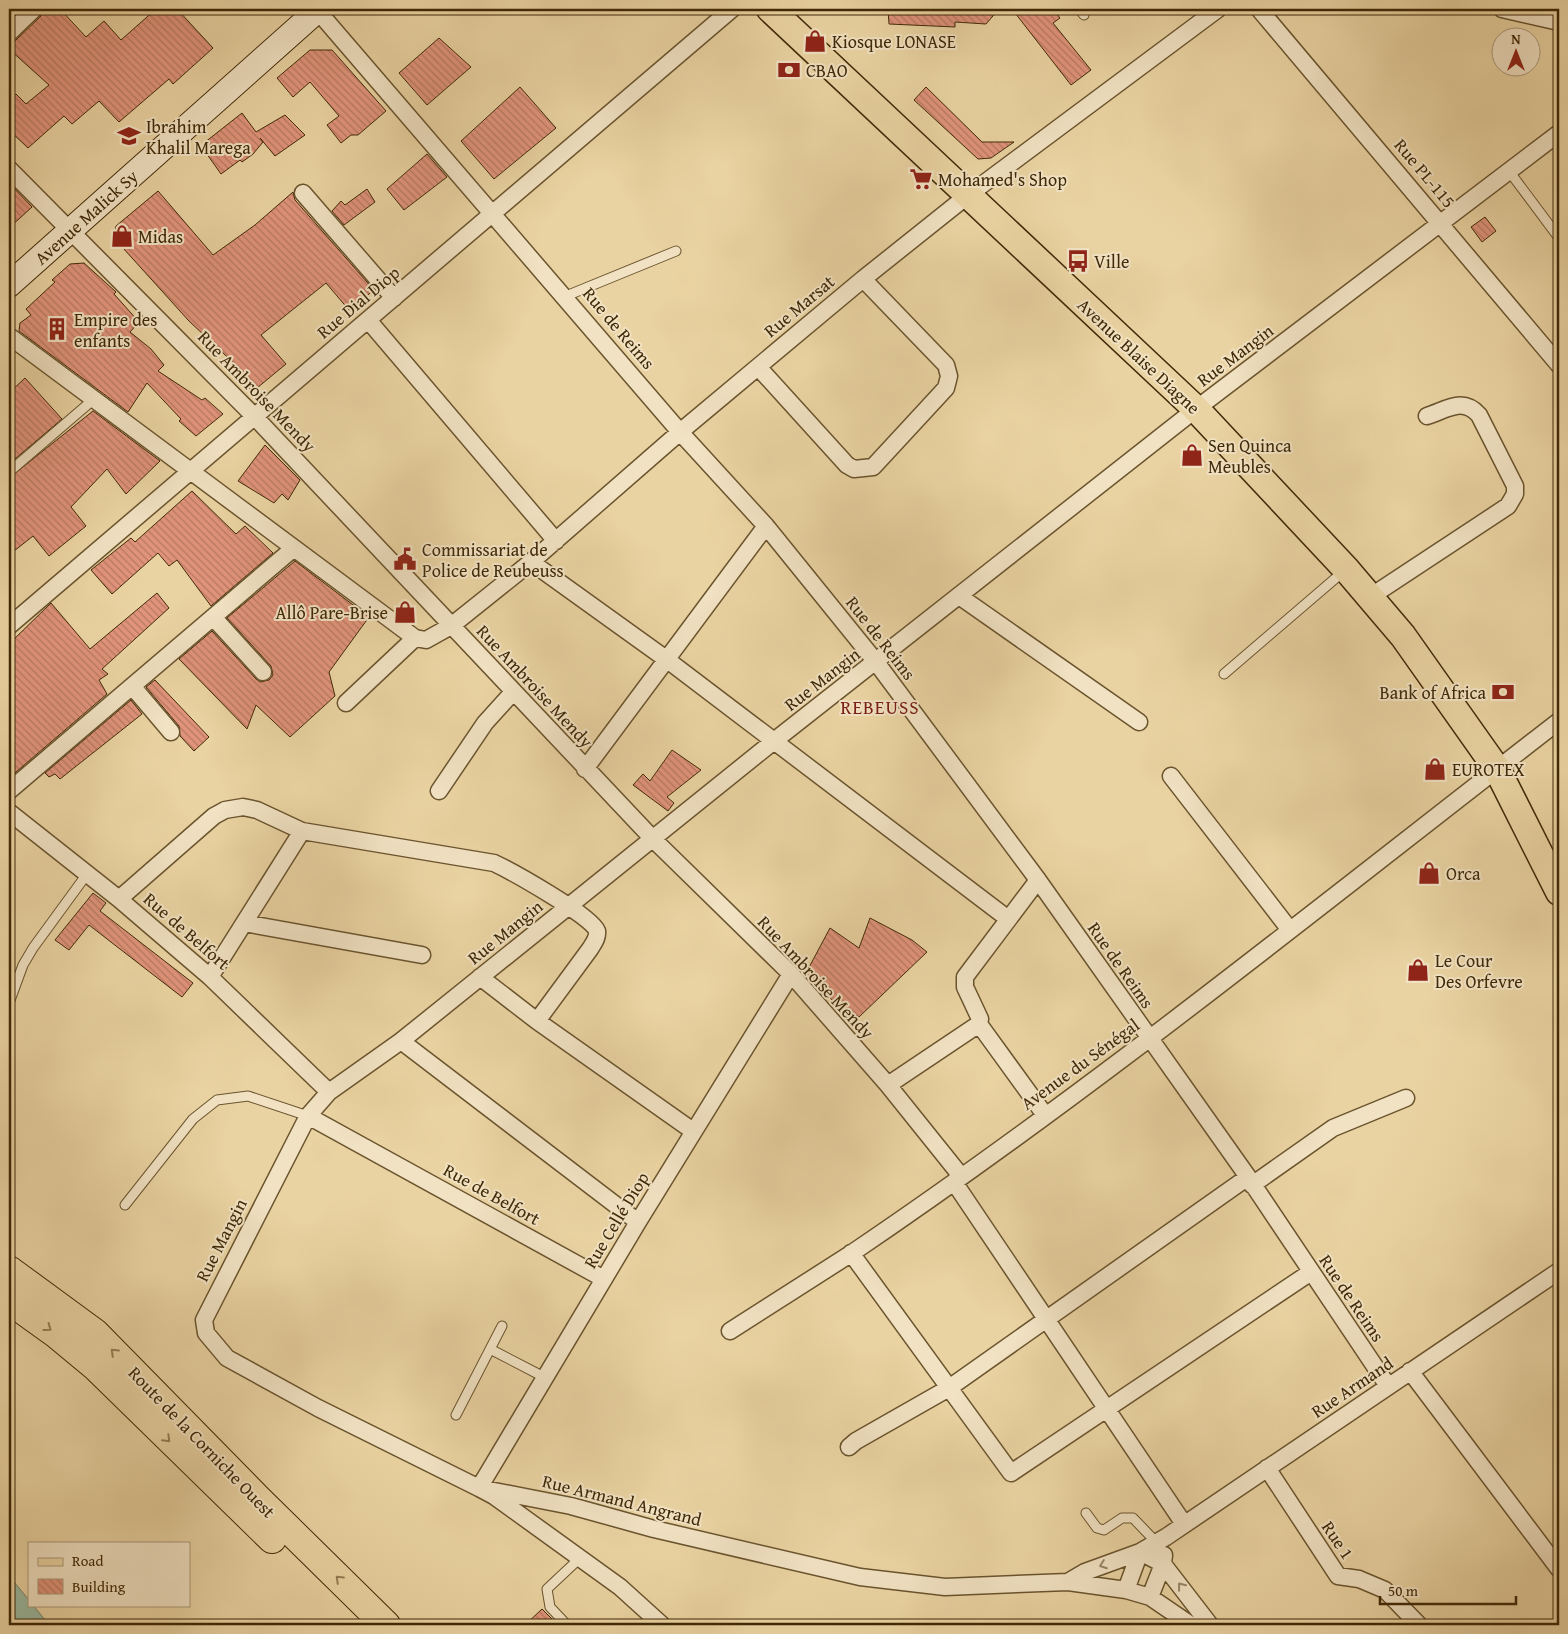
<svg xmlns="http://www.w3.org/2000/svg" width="1568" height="1634" font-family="'Gentium Book Plus',serif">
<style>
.water{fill:#9ab9a0;stroke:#767f63}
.building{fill:url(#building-back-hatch);stroke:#402907}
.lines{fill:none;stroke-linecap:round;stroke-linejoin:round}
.lane-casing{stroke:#6a542e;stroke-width:11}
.street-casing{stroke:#6a542e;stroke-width:19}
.secondary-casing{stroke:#402907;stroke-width:26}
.primary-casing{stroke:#402907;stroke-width:29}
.highway-casing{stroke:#402907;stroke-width:30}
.lane{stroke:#f1e2c3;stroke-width:9}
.street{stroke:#f1e2c3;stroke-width:16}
.secondary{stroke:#f1e2c3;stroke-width:24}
.primary{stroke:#ead3a2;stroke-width:26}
.highway{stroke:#ead3a2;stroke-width:28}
.oneway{stroke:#957e54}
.oneway2{stroke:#988665}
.labels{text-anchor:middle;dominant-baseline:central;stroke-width:4;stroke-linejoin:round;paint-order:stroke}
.poi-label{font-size:18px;fill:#402907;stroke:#f1e2c3;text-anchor:start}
.street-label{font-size:18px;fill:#402907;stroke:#f1e2c3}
.neighbourhood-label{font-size:19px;letter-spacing:1px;fill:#7a1f14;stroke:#f1e2c3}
</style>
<defs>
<pattern id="building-back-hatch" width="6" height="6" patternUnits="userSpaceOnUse" patternTransform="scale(1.25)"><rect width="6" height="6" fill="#e1947b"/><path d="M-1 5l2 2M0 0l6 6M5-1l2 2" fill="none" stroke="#b87963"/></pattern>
</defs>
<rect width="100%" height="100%" fill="#ead3a2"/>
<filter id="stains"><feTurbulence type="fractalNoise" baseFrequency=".004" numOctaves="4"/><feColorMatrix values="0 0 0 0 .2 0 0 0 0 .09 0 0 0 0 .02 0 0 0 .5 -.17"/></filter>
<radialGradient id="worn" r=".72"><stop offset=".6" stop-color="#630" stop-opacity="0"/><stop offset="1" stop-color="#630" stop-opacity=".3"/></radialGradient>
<path class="water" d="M 9,1576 L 29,1600 L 29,1605 L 33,1605 L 49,1625 L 9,1625 Z"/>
<path class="building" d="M 44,9 L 60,9 L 86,37 L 104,21 L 121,40 L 156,9 L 177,9 L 213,48 L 173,84 L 169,79 L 119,122 L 99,101 L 72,124 L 64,116 L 28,148 L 9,130 L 9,100 L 16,94 L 26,104 L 49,85 L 9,49 L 9,43 L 16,40 L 41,16 Z
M 888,9 L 999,9 L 986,24 L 955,22 L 955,27 L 889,24 Z
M 1012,9 L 1053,9 L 1060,18 L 1053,23 L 1091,70 L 1071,85 Z
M 439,38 L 471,67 L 427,105 L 399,73 Z
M 310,50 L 332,50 L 386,111 L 358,135 L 351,135 L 341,143 L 327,125 L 339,116 L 310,82 L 293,97 L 277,78 Z
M 520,87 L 556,128 L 494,179 L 461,141 Z
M 926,87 L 982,142 L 1014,142 L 991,158 L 978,159 L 914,100 Z
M 242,113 L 256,132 L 285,115 L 305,135 L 275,156 L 260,138 L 263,142 L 253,154 L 242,162 L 240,160 L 221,174 L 204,150 L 204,143 Z
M 427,154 L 447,177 L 404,210 L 387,189 Z
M 9,183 L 32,207 L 9,228 Z
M 367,189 L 375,202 L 344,225 L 332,211 L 341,201 L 345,205 Z
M 158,191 L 213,255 L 255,225 L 293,192 L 295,200 L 374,290 L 349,310 L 326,283 L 261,335 L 286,364 L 257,388 L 250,389 L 239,375 L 239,368 L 189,321 L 114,238 L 116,226 Z
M 1485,217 L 1496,231 L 1482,242 L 1471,227 Z
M 84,263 L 116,292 L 114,294 L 139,322 L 130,332 L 151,349 L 164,365 L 158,371 L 202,400 L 205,398 L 223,414 L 196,436 L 179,421 L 181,419 L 147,383 L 128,412 L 19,331 L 20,323 L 31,315 L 26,309 L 55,282 L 52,280 L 70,264 Z
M 25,378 L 62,419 L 9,464 L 9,393 Z
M 93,411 L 160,461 L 126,494 L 107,469 L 71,507 L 86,526 L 49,556 L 33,536 L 9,555 L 9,478 Z
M 265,445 L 300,480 L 288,500 L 282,494 L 274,503 L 238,481 Z
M 192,491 L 236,534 L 245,526 L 273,553 L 211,606 L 177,560 L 169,566 L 158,553 L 112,594 L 91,570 L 131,538 L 135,542 Z
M 295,561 L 369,617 L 329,672 L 335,696 L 290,737 L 256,705 L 247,729 L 179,659 L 212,631 L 256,679 L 260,682 L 269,680 L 273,675 L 271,666 L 227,618 Z
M 157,593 L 169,608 L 102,669 L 108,674 L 99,680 L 107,694 L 9,778 L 9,644 L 51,603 L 90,649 Z
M 155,680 L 209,737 L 194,751 L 180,736 L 179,726 L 146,687 Z
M 131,700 L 142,714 L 60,779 L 55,774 L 49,777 L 45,773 Z
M 672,750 L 701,770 L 667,797 L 674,803 L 668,811 L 633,785 L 643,774 L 650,781 Z
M 93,893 L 106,903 L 100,911 L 193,983 L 182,997 L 89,925 L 69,950 L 55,940 Z
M 870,918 L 912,940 L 927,952 L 859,1017 L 839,1007 L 806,973 L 830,928 L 859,948 Z
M 542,1609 L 558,1625 L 525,1625 Z"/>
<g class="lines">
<defs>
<path id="lane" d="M 1079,9 L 1084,15
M 1509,171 L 1559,238
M 566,296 L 676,251
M 9,472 L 94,399
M 1224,674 L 1344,571
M 9,1003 L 23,965 L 33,948 L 87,874
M 125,1205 L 193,1119 L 217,1100 L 248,1096 L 308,1116
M 490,1349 L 544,1377
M 456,1415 L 502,1326
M 1086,1513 L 1097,1528 L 1104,1530 L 1122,1518 L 1133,1518 L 1156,1542
M 567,1625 L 550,1607 L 547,1589 L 580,1558"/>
<path id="street" d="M 316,9 L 680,432 L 766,526 L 876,662 L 1038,880 L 1248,1177 L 1388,1386
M 1259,9 L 1559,365
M 1502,9 L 1559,22
M 9,33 L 34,9
M 9,169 L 253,415 L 653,839 L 791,974 L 888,1085 L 961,1176
M 303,193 L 394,298
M 368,320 L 556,541
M 9,336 L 415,638 L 426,640 L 451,626 L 531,562 L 680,432 L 863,279 L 967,196 L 1218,9
M 758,367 L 847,465 L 854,469 L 873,467 L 946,388 L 949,376 L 946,365 L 863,279
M 531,562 L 666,659 L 1007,918
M 959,596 L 1139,722
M 1370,597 L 1508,506 L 1515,494 L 1515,486 L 1479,415 C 1463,397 1448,409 1427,416
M 213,617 L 263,672
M 9,626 L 732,9
M 132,686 L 171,732
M 346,703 L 415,638
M 585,769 L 766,526
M 1171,776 L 1290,930
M 9,791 L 294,548
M 439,791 L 485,723 L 513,692
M 9,812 L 119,899 L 210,977 L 329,1092
M 119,899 L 214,816 L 225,810 L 243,807 L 257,810 L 302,831 L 494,863 C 511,871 592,916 597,931 C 598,938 593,944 590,949 L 537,1021
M 244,923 L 422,955
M 210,977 L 302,831
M 480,977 L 537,1021 L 693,1131
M 979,1024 L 1045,1115
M 401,1041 L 638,1222
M 888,1085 L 979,1024 L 980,1019 L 965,987 L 965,977 L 1038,880
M 308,1116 L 604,1279
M 954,1182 L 1184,1524
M 1252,1185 L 1333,1128 L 1406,1098
M 851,1253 L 1011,1473 L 1311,1272
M 730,1331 C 770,1305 812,1279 852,1253 C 1096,1088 1326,901 1559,721
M 1410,1371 L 1559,1569
M 849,1447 L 856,1441 L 949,1388 L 1248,1177
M 1267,1468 L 1338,1576 L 1359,1579 L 1385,1590 L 1419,1625
M 1140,1552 L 1163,1564 L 1210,1625
M 1068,1582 L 1085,1572 L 1140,1552 L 1166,1537 L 1559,1271
M 1126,1590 L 1140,1552
M 1150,1597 L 1163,1564 L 1164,1555
M 662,1625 L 620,1587 L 494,1496 L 479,1488 L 638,1222 L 791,974
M 1191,1625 L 1150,1597 L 1126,1590 L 1068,1582 L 945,1587 L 860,1577 L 654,1529 L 571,1506 L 479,1488 L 318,1408 L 227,1358 L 206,1333 L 204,1320 L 308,1116 L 329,1092 L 401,1041 L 774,741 L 1196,409 L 1559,133"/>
<path id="secondary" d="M 9,285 L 319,9"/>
<path id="primary" d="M 770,9 L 1196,409 L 1346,569 L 1403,636 L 1497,769 L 1559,892"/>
<path id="highway" d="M 9,1270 L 95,1333 L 258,1499 L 386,1625
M 9,1300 L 55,1333 L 96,1367 L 272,1539"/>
</defs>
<use href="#lane" class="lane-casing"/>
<use href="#street" class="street-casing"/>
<use href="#secondary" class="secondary-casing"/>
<use href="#primary" class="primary-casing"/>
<use href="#highway" class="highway-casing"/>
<use href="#lane" class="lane"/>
<use href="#street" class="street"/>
<use href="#secondary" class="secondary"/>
<use href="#primary" class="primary"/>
<use href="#highway" class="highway"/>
</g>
<defs><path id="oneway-chevron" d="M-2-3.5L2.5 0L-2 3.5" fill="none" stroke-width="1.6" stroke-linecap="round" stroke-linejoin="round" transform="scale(1.25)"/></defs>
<g class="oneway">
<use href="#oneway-chevron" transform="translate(48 1328) rotate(36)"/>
<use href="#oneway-chevron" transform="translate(114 1352) rotate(-136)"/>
<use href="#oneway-chevron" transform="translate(167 1439) rotate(45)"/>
<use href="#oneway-chevron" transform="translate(339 1579) rotate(-136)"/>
</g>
<g class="oneway2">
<use href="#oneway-chevron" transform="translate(1103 1565) rotate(160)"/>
<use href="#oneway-chevron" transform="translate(1181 1586) rotate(-128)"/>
</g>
<defs>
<symbol id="shop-bare" viewBox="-9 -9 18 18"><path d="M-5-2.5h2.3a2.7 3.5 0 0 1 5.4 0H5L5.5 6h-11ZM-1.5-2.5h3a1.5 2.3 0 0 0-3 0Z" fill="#8f2418" stroke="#f1e2c3" stroke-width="2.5" paint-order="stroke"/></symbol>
<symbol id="bank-bare" viewBox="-9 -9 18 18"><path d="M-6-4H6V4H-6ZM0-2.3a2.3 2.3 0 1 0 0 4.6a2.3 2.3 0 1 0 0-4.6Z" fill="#8f2418" stroke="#f1e2c3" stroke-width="2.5" paint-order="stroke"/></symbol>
<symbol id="school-bare" viewBox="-9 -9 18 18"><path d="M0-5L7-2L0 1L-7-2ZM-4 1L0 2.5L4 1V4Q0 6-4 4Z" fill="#8f2418" stroke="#f1e2c3" stroke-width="2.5" paint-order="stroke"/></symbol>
<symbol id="supermarket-bare" viewBox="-9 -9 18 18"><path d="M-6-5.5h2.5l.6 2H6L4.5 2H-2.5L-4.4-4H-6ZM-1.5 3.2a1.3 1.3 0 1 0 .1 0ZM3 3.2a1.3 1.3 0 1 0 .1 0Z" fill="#8f2418" stroke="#f1e2c3" stroke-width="2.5" paint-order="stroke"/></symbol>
<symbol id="bus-bare" viewBox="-9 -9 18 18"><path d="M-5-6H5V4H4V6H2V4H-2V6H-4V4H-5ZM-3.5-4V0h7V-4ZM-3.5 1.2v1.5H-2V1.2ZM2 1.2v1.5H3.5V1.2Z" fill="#8f2418" stroke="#f1e2c3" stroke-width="2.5" paint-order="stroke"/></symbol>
<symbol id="building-bare" viewBox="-9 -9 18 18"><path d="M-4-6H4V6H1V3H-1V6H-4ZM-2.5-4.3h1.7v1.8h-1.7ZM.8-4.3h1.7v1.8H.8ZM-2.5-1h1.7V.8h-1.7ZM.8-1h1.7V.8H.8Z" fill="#8f2418" stroke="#f1e2c3" stroke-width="2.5" paint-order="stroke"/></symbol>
<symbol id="civic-bare" viewBox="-9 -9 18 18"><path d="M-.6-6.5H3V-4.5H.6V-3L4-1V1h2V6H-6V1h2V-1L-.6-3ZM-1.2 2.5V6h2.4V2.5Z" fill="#8f2418" stroke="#f1e2c3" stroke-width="2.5" paint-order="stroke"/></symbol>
</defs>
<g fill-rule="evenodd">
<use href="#shop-bare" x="799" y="25" width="32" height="32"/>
<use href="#bank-bare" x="773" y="54" width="32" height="32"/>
<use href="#school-bare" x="113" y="120" width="32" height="32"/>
<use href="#supermarket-bare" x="905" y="163" width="32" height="32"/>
<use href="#shop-bare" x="106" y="220" width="32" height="32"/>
<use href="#bus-bare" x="1062" y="245" width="32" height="32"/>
<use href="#building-bare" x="41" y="313" width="32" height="32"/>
<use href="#shop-bare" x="1176" y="439" width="32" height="32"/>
<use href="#civic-bare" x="389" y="543" width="32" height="32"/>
<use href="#shop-bare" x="389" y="596" width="32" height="32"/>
<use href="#bank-bare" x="1487" y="676" width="32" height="32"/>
<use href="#shop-bare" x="1419" y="753" width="32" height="32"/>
<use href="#shop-bare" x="1413" y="857" width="32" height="32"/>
<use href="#shop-bare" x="1402" y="954" width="32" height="32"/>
</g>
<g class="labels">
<g class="poi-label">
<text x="832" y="41">Kiosque LONASE</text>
<text x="806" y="70">CBAO</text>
<text x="146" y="126">Ibrahim<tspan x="146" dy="21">Khalil Marega</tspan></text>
<text x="938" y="179">Mohamed's Shop</text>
<text x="138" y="236">Midas</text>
<text x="1094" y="261">Ville</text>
<text x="74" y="319">Empire des<tspan x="74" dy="21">enfants</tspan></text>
<text x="1208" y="445">Sen Quinca<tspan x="1208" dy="21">Meubles</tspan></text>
<text x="422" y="549">Commissariat de<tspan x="422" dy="21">Police de Reubeuss</tspan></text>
<text x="388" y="612" text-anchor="end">Allô Pare-Brise</text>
<text x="1486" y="692" text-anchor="end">Bank of Africa</text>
<text x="1452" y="769">EUROTEX</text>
<text x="1446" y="873">Orca</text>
<text x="1435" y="960">Le Cour<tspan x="1435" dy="21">Des Orfevre</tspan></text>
</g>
<g class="street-label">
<text transform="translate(1425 173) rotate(50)">Rue PL-115</text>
<text transform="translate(86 217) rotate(-42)">Avenue Malick Sy</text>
<text transform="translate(358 302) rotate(-40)">Rue Dial Diop</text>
<text transform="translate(799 306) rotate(-40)">Rue Marsat</text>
<text transform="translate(619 328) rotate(50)">Rue de Reims</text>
<text transform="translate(1235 355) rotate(-37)">Rue Mangin</text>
<text transform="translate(1139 356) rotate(43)">Avenue Blaise Diagne</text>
<text transform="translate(257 391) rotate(46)">Rue Ambroise Mendy</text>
<text transform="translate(881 638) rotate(52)">Rue de Reims</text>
<text transform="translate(822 679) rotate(-38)">Rue Mangin</text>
<text transform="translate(535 686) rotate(47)">Rue Ambroise Mendy</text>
<text transform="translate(187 931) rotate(41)">Rue de Belfort</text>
<text transform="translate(505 932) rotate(-39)">Rue Mangin</text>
<text transform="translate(1121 965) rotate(55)">Rue de Reims</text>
<text transform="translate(816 977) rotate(47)">Rue Ambroise Mendy</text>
<text transform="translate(1080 1064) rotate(-36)">Avenue du Sénégal</text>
<text transform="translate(492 1194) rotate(29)">Rue de Belfort</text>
<text transform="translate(616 1220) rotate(-59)">Rue Cellé Diop</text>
<text transform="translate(221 1240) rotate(-63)">Rue Mangin</text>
<text transform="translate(1352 1298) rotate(56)">Rue de Reims</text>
<text transform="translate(1352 1387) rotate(-34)">Rue Armand</text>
<text transform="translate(202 1442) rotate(46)">Route de la Corniche Ouest</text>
<text transform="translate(622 1500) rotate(14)">Rue Armand Angrand</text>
<text transform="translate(1338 1540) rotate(56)">Rue 1</text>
</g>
<g class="neighbourhood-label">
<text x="880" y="707">REBEUSS</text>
</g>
</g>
<rect width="1568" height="1634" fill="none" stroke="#ead3a2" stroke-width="30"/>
<rect x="10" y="10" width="1548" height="1614" fill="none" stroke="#402907" stroke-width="2.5"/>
<rect x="15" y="15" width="1538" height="1604" fill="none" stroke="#402907"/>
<rect x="28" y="1542" width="162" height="65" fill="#f1e2c3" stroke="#aa9878"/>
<rect x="38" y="1558" width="25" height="8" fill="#ead3a2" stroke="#aa9878"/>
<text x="72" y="1566" font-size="15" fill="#402907">Road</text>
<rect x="38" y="1579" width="25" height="15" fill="url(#building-back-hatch)" stroke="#aa9878"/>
<text x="72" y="1592" font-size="15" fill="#402907">Building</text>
<g transform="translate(1516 52)"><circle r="24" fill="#f1e2c3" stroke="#aa9878"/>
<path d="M0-4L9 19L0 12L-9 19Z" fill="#8f2418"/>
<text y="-8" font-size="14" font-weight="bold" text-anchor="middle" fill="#402907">N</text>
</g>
<path d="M1380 1596v8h136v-8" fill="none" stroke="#402907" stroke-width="2.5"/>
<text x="1388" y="1596" font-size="15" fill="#402907" stroke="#f1e2c3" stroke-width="4" paint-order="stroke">50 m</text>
<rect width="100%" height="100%" filter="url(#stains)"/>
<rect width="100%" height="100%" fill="url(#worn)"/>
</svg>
